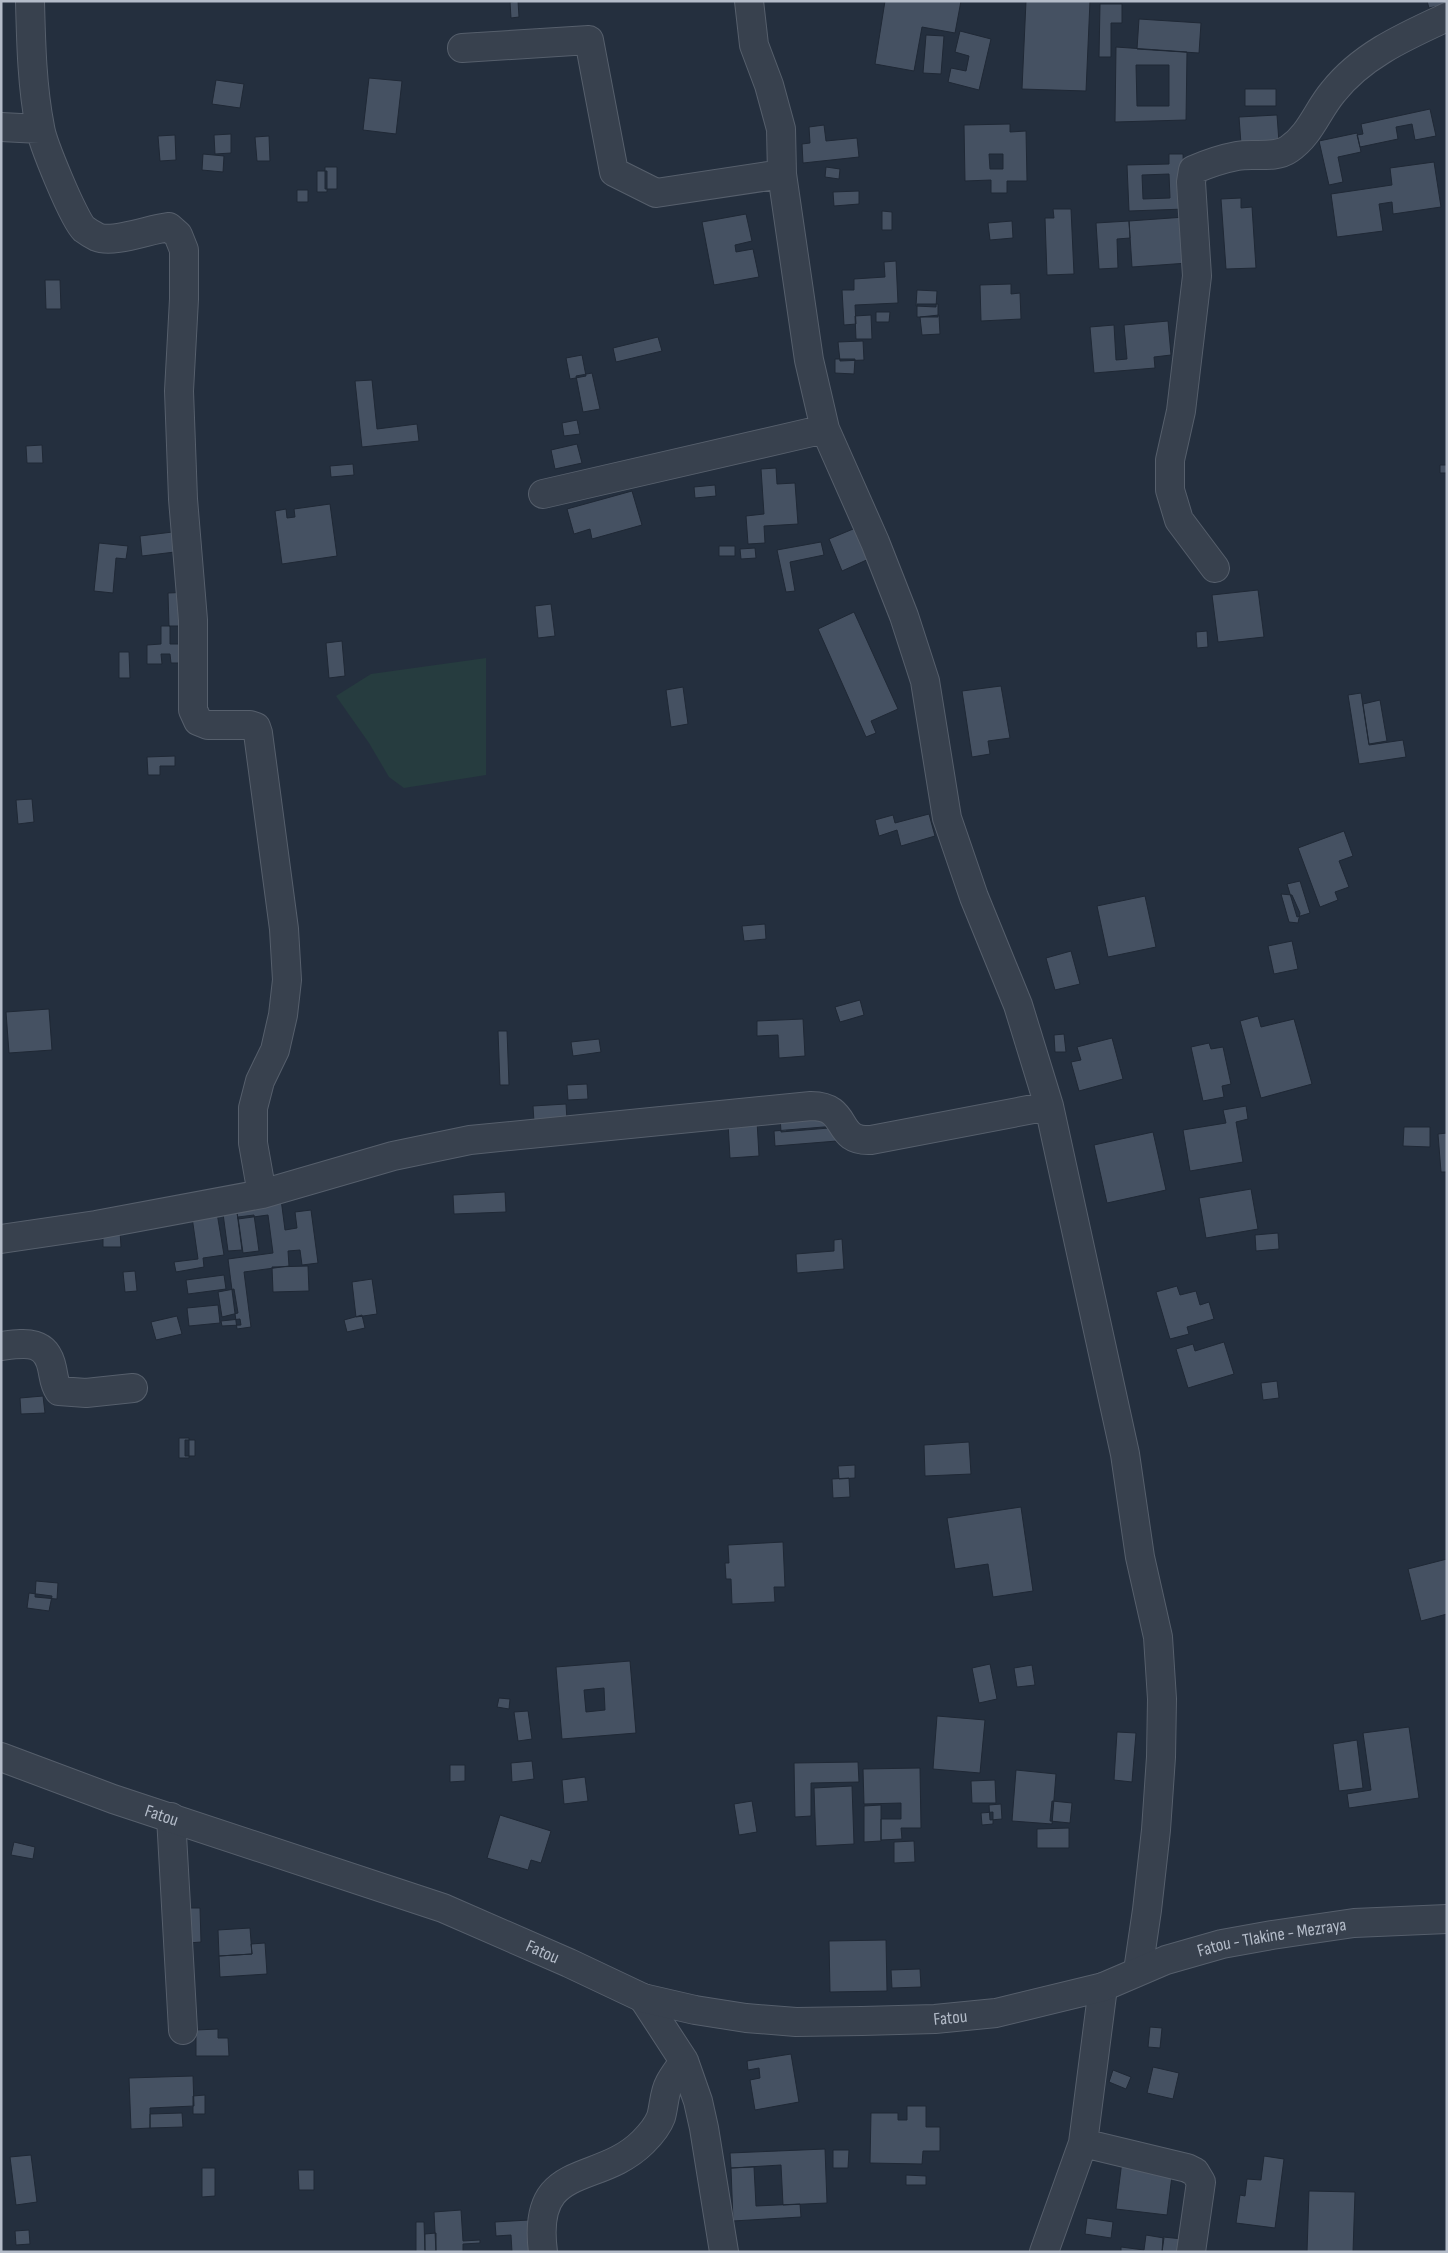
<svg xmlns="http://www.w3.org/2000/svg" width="1448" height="2253" font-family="'Sofia Sans Condensed',sans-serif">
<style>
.green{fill:#263c3f}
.building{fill:#455162;stroke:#1f2835;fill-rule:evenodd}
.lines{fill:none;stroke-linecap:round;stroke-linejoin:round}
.minor-casing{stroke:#565f6c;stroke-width:30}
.tertiary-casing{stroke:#565f6c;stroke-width:30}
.minor{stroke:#38414e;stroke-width:28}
.tertiary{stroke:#38414e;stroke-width:28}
.labels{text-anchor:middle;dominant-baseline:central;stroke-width:4.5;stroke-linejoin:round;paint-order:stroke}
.street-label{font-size:18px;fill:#b4bcc9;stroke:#1d2633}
</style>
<rect width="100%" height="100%" fill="#242f3e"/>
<path class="green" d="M 486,658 L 486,775 L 404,788 L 389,777 L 369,743 L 336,696 L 371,674 Z"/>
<path class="building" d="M 518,1 L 519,17 L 511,18 L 510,2 Z
M 885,1 L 961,1 L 955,33 L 922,27 L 914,71 L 875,64 Z
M 1026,1 L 1090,1 L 1086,91 L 1022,89 Z
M 1427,1 L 1447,1 L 1447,4 L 1429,8 Z
M 1100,4 L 1122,4 L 1122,23 L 1111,23 L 1111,57 L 1099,57 Z
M 1139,19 L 1201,23 L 1199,53 L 1137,49 Z
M 960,31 L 991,39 L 979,90 L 948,82 L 951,68 L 966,71 L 969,56 L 955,52 Z
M 926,35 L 944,36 L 941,74 L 923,73 Z
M 1116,47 L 1187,52 L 1186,120 L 1115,122 ZM 1136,65 L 1169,65 L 1169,106 L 1137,106 Z
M 369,78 L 402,81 L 396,134 L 363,130 Z
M 216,80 L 244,84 L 240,108 L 212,104 Z
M 1245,89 L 1276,89 L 1276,106 L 1245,106 Z
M 1430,109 L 1436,136 L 1415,140 L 1412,124 L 1396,127 L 1398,139 L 1360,147 L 1357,135 L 1363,134 L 1361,124 Z
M 1277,115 L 1279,142 L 1241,144 L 1239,117 Z
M 1010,124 L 1010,132 L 1026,131 L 1027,181 L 1007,181 L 1007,193 L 991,193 L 991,180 L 965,181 L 964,125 ZM 989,154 L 1003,154 L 1003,169 L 990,169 Z
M 824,125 L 826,141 L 857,138 L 859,157 L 803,163 L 802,144 L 810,143 L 809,127 Z
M 1357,133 L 1361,152 L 1338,157 L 1343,182 L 1329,185 L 1319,141 Z
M 231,134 L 231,153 L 215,154 L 214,135 Z
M 175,135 L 176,160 L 160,161 L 158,136 Z
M 269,136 L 270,161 L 257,161 L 255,137 Z
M 203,154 L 224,156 L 223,172 L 202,170 Z
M 1169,154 L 1183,154 L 1185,209 L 1129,211 L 1127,165 L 1169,164 ZM 1169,174 L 1170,198 L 1143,199 L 1142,175 Z
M 1434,162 L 1441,207 L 1393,214 L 1392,202 L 1379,204 L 1383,231 L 1337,237 L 1331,194 L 1392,185 L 1390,168 Z
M 325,167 L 337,167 L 337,189 L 325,189 Z
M 826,167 L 840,169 L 839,179 L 825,177 Z
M 317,171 L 327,171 L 327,192 L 317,192 Z
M 297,190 L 308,190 L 308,202 L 297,202 Z
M 859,191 L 859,204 L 834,206 L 833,192 Z
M 1241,198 L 1241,208 L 1252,207 L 1256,268 L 1226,269 L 1221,199 Z
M 1053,209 L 1071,209 L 1074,274 L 1047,275 L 1045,218 L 1054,218 Z
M 882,211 L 892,212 L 892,230 L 882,230 Z
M 746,214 L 752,241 L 735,245 L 736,252 L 753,249 L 759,277 L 714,285 L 702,222 Z
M 1185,217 L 1188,263 L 1132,267 L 1129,221 Z
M 1012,221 L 1013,238 L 990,240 L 988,223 Z
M 1129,221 L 1130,238 L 1117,239 L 1118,268 L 1099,269 L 1096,223 Z
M 896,261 L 898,303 L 855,305 L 856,324 L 844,325 L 842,290 L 854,290 L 854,279 L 885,277 L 884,262 Z
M 45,280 L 60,280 L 61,309 L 46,309 Z
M 1011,284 L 1011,294 L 1020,293 L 1021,319 L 981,321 L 980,285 Z
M 917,290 L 937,291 L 936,307 L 916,306 Z
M 917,304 L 938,304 L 938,317 L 917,317 Z
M 876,312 L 890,312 L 889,322 L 876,322 Z
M 871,315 L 872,339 L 856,339 L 855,316 Z
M 939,315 L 940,334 L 922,335 L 920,317 Z
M 1168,321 L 1171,355 L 1154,357 L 1155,368 L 1094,373 L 1090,327 L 1114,325 L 1116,360 L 1127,359 L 1124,325 Z
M 658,337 L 662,351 L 616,362 L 613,348 Z
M 863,341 L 864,360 L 840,361 L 838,342 Z
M 582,355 L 586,376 L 570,379 L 566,358 Z
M 835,359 L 855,359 L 854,374 L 835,373 Z
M 592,373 L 600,409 L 583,412 L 576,376 Z
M 372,380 L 377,429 L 417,424 L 419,441 L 362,447 L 355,381 Z
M 577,420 L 580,434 L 564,436 L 562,423 Z
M 577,444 L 582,463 L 555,469 L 551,450 Z
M 42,445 L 43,463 L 27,463 L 26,446 Z
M 353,464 L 354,475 L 331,477 L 330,466 Z
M 1440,465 L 1447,465 L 1447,473 L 1440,473 Z
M 776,468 L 777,484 L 795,483 L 798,524 L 764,526 L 765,543 L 748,544 L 746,516 L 764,514 L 761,469 Z
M 715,485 L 716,496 L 695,498 L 694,487 Z
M 632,491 L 642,525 L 592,539 L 590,529 L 574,534 L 567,509 Z
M 330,504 L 337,556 L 282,564 L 275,511 L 286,509 L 287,518 L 295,517 L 294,509 Z
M 858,527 L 871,558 L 842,571 L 829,539 Z
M 181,531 L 183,551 L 142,556 L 140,536 Z
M 821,542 L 824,555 L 790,562 L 795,591 L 786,592 L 777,550 Z
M 99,543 L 128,546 L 126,559 L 116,558 L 113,593 L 94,591 Z
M 719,546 L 735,546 L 735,556 L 719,556 Z
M 755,548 L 756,558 L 741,559 L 740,549 Z
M 1258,590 L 1264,637 L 1218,642 L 1212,595 Z
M 192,592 L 193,626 L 169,626 L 168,593 Z
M 551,604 L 555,636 L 538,638 L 535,606 Z
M 854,612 L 898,709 L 871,721 L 876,733 L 866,737 L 818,629 Z
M 161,626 L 170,626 L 170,644 L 184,644 L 185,663 L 171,663 L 170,654 L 161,654 L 162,664 L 147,664 L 147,645 L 161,644 Z
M 1207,631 L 1208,647 L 1197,648 L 1196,632 Z
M 342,641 L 345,676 L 329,678 L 326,643 Z
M 119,652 L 129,652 L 130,678 L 119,678 Z
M 1001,686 L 1010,738 L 988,741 L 990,754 L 972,757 L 962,691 Z
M 683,687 L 688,724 L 671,727 L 666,690 Z
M 1361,693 L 1369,745 L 1403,740 L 1406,757 L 1359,764 L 1348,695 Z
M 1380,700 L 1387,741 L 1369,744 L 1363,704 Z
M 175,756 L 175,766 L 160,766 L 160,775 L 148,775 L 147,757 Z
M 32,799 L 34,822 L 18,824 L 16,800 Z
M 929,814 L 935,836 L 901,846 L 897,830 L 879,836 L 875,820 L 893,815 L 895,823 Z
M 1344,831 L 1353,856 L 1339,861 L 1349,887 L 1335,892 L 1338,900 L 1320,907 L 1298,848 Z
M 1300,881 L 1310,913 L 1297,917 L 1287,884 Z
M 1281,894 L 1292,895 L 1300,913 L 1298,923 L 1289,922 Z
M 1145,896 L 1156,947 L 1108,957 L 1097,906 Z
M 765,924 L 766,939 L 744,941 L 742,926 Z
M 1292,941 L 1298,969 L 1274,974 L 1268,946 Z
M 1071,951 L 1080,984 L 1055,990 L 1046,958 Z
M 860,1000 L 864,1015 L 840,1022 L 835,1007 Z
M 49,1009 L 52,1050 L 9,1053 L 6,1012 Z
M 1258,1016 L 1261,1027 L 1294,1019 L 1312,1084 L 1261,1098 L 1240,1021 Z
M 803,1019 L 805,1056 L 779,1058 L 778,1035 L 757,1036 L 757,1021 Z
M 498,1031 L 507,1031 L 509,1085 L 500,1085 Z
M 1064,1034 L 1066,1052 L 1055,1052 L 1054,1035 Z
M 1112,1038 L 1123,1079 L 1079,1091 L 1071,1062 L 1081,1060 L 1077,1047 Z
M 599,1039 L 601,1052 L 573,1056 L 571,1042 Z
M 1209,1043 L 1211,1049 L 1223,1047 L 1231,1084 L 1222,1086 L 1224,1097 L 1203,1101 L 1191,1047 Z
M 587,1084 L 588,1099 L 568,1100 L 567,1085 Z
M 566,1104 L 567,1120 L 534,1122 L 533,1106 Z
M 1246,1106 L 1248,1119 L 1236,1122 L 1243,1162 L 1190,1171 L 1183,1130 L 1226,1123 L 1223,1110 Z
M 828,1112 L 829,1128 L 781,1132 L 780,1116 Z
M 757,1121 L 759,1156 L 730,1158 L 728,1123 Z
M 836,1126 L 837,1141 L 775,1146 L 774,1131 Z
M 1404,1127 L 1430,1127 L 1430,1147 L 1403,1146 Z
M 1153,1132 L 1166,1190 L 1107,1203 L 1094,1145 Z
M 1447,1133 L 1447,1172 L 1441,1172 L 1438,1134 Z
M 1251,1189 L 1258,1229 L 1206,1238 L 1199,1198 Z
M 505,1192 L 506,1212 L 454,1214 L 453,1195 Z
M 281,1199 L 285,1230 L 297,1228 L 295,1212 L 311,1210 L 318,1263 L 302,1265 L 300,1250 L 288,1251 L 289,1266 L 244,1272 L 251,1327 L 237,1329 L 228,1259 L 273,1253 L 268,1215 L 238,1219 L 236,1205 Z
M 236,1205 L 242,1250 L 228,1251 L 222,1206 Z
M 217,1213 L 224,1255 L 203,1258 L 204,1267 L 176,1272 L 174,1262 L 198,1259 L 192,1217 Z
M 254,1215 L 259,1251 L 243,1253 L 238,1217 Z
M 120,1231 L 121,1247 L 103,1247 L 103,1233 Z
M 1278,1233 L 1279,1249 L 1256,1251 L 1255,1235 Z
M 842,1239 L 844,1269 L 797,1273 L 796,1254 L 834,1251 L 834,1240 Z
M 308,1266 L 309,1291 L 273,1292 L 272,1267 Z
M 135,1271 L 137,1291 L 125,1292 L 123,1272 Z
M 224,1275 L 226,1289 L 188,1294 L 186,1280 Z
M 372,1279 L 377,1314 L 356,1317 L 352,1282 Z
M 1177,1286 L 1180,1295 L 1196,1291 L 1200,1305 L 1209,1302 L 1214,1319 L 1187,1327 L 1189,1334 L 1170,1339 L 1156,1292 Z
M 234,1289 L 238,1313 L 222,1317 L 218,1292 Z
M 218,1305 L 220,1323 L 189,1326 L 187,1308 Z
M 362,1315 L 365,1328 L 347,1332 L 344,1320 Z
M 177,1316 L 182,1334 L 156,1340 L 151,1322 Z
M 240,1319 L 241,1325 L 222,1326 L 221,1321 Z
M 1224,1342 L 1234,1374 L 1188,1388 L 1176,1349 L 1193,1344 L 1195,1351 Z
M 1277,1381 L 1279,1398 L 1263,1400 L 1261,1383 Z
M 43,1396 L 45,1413 L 21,1414 L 20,1398 Z
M 179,1438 L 189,1438 L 189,1458 L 179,1458 Z
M 185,1440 L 195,1440 L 195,1456 L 185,1456 Z
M 969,1442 L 971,1474 L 925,1476 L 924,1445 Z
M 855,1465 L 855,1478 L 839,1479 L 838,1466 Z
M 849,1478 L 850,1497 L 833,1498 L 832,1479 Z
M 1021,1507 L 1033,1591 L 993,1597 L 988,1564 L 955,1569 L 947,1518 Z
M 783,1542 L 785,1587 L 774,1587 L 775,1602 L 732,1604 L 731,1579 L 726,1579 L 725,1563 L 729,1563 L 728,1545 Z
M 1447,1559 L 1447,1614 L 1421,1621 L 1408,1569 Z
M 36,1581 L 58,1583 L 57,1599 L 35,1597 Z
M 29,1593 L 52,1596 L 49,1611 L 27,1608 Z
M 630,1661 L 636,1733 L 562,1739 L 556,1667 ZM 604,1688 L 605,1710 L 586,1712 L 584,1690 Z
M 990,1664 L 997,1699 L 979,1703 L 972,1668 Z
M 1032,1665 L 1035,1685 L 1017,1687 L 1014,1668 Z
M 499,1698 L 510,1699 L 509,1709 L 497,1707 Z
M 528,1711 L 532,1739 L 518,1741 L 514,1712 Z
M 937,1716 L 985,1720 L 980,1773 L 933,1769 Z
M 1409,1727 L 1419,1798 L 1349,1808 L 1347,1794 L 1371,1790 L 1363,1733 Z
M 1117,1732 L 1136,1733 L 1132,1782 L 1114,1780 Z
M 1357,1740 L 1363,1788 L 1339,1791 L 1333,1744 Z
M 532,1761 L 534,1779 L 512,1782 L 511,1763 Z
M 858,1762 L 859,1782 L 811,1783 L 811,1816 L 795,1817 L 794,1763 Z
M 450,1765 L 465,1765 L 465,1781 L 450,1782 Z
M 920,1768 L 921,1828 L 901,1828 L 902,1839 L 881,1840 L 881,1819 L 901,1819 L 901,1803 L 864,1804 L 863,1769 Z
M 1016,1770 L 1056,1774 L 1052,1824 L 1012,1821 Z
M 585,1777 L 588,1801 L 564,1804 L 562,1780 Z
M 995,1780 L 996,1803 L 972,1803 L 971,1781 Z
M 852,1786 L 854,1844 L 816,1846 L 814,1788 Z
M 752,1801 L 757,1832 L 739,1835 L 734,1804 Z
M 1052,1801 L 1072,1803 L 1070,1823 L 1050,1821 Z
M 1001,1804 L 1002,1819 L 990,1820 L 989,1805 Z
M 881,1805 L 881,1841 L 864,1842 L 864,1806 Z
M 993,1812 L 993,1824 L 982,1825 L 981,1813 Z
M 500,1815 L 551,1831 L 541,1863 L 531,1860 L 528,1870 L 487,1858 Z
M 1069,1828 L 1069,1848 L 1037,1848 L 1037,1829 Z
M 914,1841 L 915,1862 L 894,1863 L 894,1842 Z
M 14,1842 L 35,1847 L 33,1859 L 11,1855 Z
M 187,1908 L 200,1908 L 201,1942 L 188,1943 Z
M 250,1928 L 252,1954 L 219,1956 L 218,1930 Z
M 886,1940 L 887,1991 L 830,1992 L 829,1941 Z
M 265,1943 L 267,1974 L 220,1977 L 219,1956 L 252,1954 L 251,1944 Z
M 920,1969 L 921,1987 L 892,1988 L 891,1970 Z
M 1150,2027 L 1162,2028 L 1160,2048 L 1148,2047 Z
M 218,2029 L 218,2038 L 228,2038 L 229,2056 L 196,2056 L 196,2030 Z
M 791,2054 L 799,2102 L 755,2110 L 750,2080 L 760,2078 L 759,2068 L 748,2070 L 747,2061 Z
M 1153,2067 L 1179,2073 L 1173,2099 L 1147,2093 Z
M 1113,2070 L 1131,2077 L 1126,2089 L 1109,2082 Z
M 193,2076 L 194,2106 L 150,2108 L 150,2128 L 131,2129 L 129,2078 Z
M 205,2095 L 205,2114 L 193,2114 L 193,2096 Z
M 907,2106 L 926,2106 L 926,2127 L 940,2127 L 940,2151 L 923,2151 L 922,2164 L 870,2163 L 871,2113 L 898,2113 L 898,2120 L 907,2120 Z
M 182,2113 L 183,2127 L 150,2128 L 150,2114 Z
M 825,2149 L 827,2203 L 783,2205 L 781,2165 L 731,2168 L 730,2153 Z
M 833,2150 L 849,2150 L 848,2168 L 833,2168 Z
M 31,2155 L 37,2202 L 16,2205 L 10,2157 Z
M 1264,2156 L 1284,2159 L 1275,2228 L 1236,2223 L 1240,2195 L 1245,2196 L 1247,2179 L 1261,2180 Z
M 1122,2161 L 1173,2168 L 1167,2215 L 1116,2209 Z
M 754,2167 L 756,2206 L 800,2204 L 801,2217 L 733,2221 L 731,2168 Z
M 202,2168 L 215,2168 L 215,2196 L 202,2197 Z
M 298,2170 L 314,2170 L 314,2190 L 299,2190 Z
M 906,2175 L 926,2176 L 926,2185 L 906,2185 Z
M 1309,2191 L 1355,2192 L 1353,2252 L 1307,2252 Z
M 461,2210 L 463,2241 L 480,2240 L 480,2243 L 463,2244 L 463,2252 L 436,2252 L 434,2212 Z
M 1087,2218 L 1113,2222 L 1111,2238 L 1085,2234 Z
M 529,2220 L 531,2252 L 512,2252 L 511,2235 L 496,2236 L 495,2222 Z
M 416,2222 L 424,2222 L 425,2252 L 416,2252 Z
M 29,2230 L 30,2244 L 16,2245 L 15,2231 Z
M 436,2233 L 436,2251 L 425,2251 L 425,2234 Z
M 1146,2235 L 1164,2238 L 1162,2252 L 1121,2252 L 1121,2247 L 1144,2250 Z
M 1163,2237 L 1183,2239 L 1182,2252 L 1162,2252 Z"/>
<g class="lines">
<defs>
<path id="minor" d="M 30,1 C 31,42 32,87 40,127 C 42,142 74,220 84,229 C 88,232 93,235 97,237 C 113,244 150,229 169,227 L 178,235 L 184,250 L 184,299 L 179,391 L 183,499 L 193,620 L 193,710 L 198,721 L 208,725 L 250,725 L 256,727 L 258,733 L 284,929 L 287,980 L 283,1015 L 275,1050 L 260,1081 L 253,1108 L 253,1143 L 262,1194
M 749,1 L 754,45 L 769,85 L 781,129 L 782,174 L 809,360 L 825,429 L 875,542 L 904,616 L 925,681 L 947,818 L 974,897 L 1018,1005 L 1049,1106 L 1125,1454 L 1140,1557 L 1158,1637 L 1162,1699 L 1161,1757 L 1156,1830 L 1147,1910 L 1138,1971
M 462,48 L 589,40 L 614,172 L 656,193 L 782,174
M 1,127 L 40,129
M 543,494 L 825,429
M 1215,568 L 1179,520 L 1170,490 L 1170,460 L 1181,411 L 1197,276 L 1191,182 L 1193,170 C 1207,164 1221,159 1237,156 C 1253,153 1275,159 1289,149 C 1310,135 1317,111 1333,92 C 1362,55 1406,36 1447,17
M 1,1239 L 96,1225 L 262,1194 L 393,1156 L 470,1140 L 811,1106 C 851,1106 833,1142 871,1140 L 1049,1106
M 1,1346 C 25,1343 46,1339 52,1368 C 54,1377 54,1384 59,1391 L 86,1393 L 133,1388
M 171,1817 L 183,2030
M 684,2061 L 698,2101 L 704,2128 L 724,2252
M 1083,2143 L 1187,2168 L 1195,2172 L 1201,2182 L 1191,2252
M 543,2252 C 531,2160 598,2187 643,2142 C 649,2136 658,2125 661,2117 C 664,2107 664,2093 669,2084 C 673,2076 679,2069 684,2061 L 643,1998
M 1044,2252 L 1083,2143 L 1103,1987"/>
<g id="tertiary">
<path id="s1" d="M 1,1757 L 113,1799 L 443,1908 L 569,1963 L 643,1998 L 695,2010 L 746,2018 L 796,2022 L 862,2021 L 935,2019 L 996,2013 L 1103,1987 L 1166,1960 L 1222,1944 L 1272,1935 L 1354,1923 L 1447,1919"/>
</g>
</defs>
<use href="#minor" class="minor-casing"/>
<use href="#tertiary" class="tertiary-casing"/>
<use href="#minor" class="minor"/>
<use href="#tertiary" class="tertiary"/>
</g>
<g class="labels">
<g class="street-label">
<text stroke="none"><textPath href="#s1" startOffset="171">Fatou</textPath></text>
<text stroke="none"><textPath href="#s1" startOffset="1329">Fatou - Tlakine - Mezraya</textPath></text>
<text stroke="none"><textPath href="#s1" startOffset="576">Fatou</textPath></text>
<text stroke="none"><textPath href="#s1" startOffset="996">Fatou</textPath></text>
</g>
</g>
<rect width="1448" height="2253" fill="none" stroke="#b4bcc9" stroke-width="5"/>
</svg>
